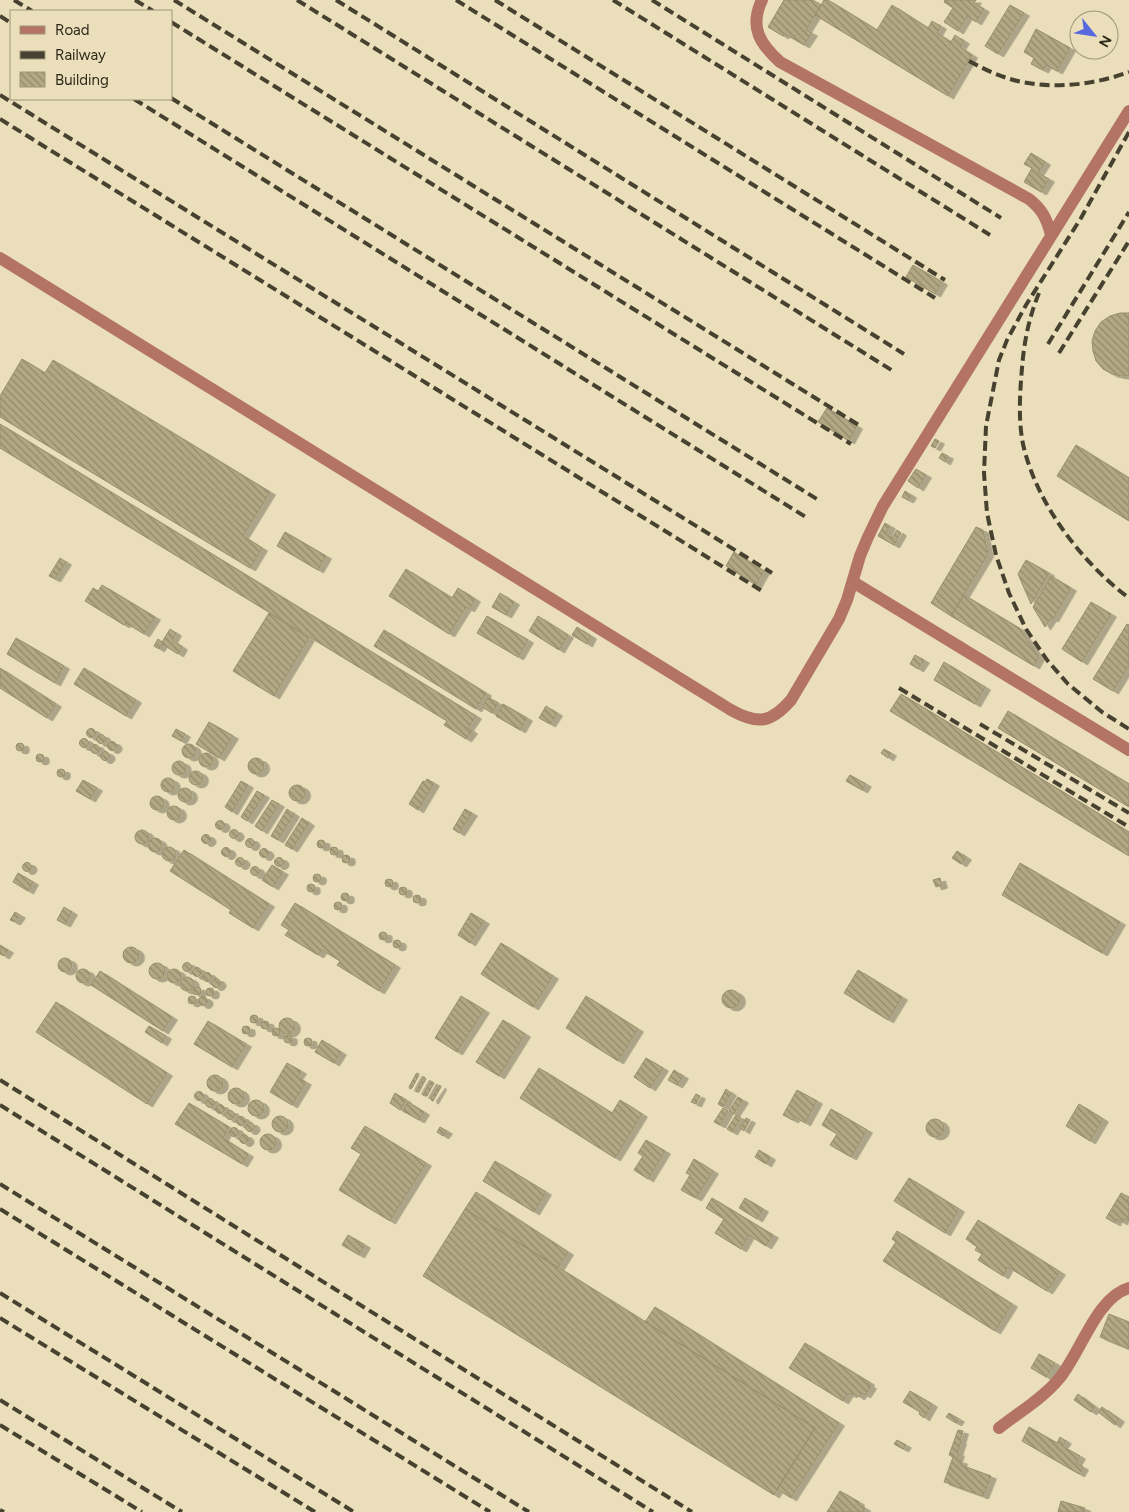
<svg xmlns="http://www.w3.org/2000/svg" width="1129" height="1512" font-family="Figtree,sans-serif">
<style>
.building{fill:url(#building-back-hatch);stroke:#998f6c;filter:url(#shadow)}
.lines{fill:none;stroke-linecap:round;stroke-linejoin:round}
.minor{stroke:#b37365;stroke-width:12}
.rail{stroke:#474130;stroke-width:4;stroke-dasharray:10 5;stroke-linecap:butt}
</style>
<defs>
<pattern id="building-back-hatch" width="6" height="6" patternUnits="userSpaceOnUse" patternTransform="scale(1.25)"><rect width="6" height="6" fill="#b3a884"/><path d="M-1 5l2 2M0 0l6 6M5-1l2 2" fill="none" stroke="#92896b"/></pattern>
<filter id="shadow"><feDropShadow dx="5.5" dy="3" stdDeviation="0" flood-color="#0004"/></filter>
</defs>
<rect width="100%" height="100%" fill="#eadfba"/>
<path class="building" d="M 784,0 L 813,0 L 821,5 L 806,30 L 812,33 L 804,45 L 785,34 L 783,36 L 768,27 Z
M 824,0 L 828,0 L 877,30 L 892,5 L 928,28 L 932,21 L 937,24 L 941,26 L 937,33 L 951,42 L 955,35 L 964,41 L 960,47 L 972,55 L 948,96 L 815,15 Z
M 945,0 L 976,0 L 974,3 L 984,9 L 976,22 L 967,16 L 958,31 L 944,22 L 953,8 L 944,2 Z
M 1010,5 L 1024,13 L 998,54 L 985,46 Z
M 1036,29 L 1070,48 L 1057,71 L 1046,65 L 1043,70 L 1031,64 L 1034,58 L 1024,52 Z
M 1031,153 L 1045,162 L 1038,173 L 1049,179 L 1041,192 L 1024,182 L 1032,168 L 1024,164 Z
M 913,265 L 942,282 L 935,294 L 906,277 Z
M 1120,313 L 1129,313 L 1129,376 L 1122,376 L 1112,374 L 1103,369 L 1096,361 L 1093,351 L 1092,341 L 1095,331 L 1101,322 L 1110,316 Z
M 22,359 L 45,373 L 53,360 L 270,492 L 243,536 L 262,548 L 250,568 L 0,417 L 0,396 Z
M 827,408 L 857,426 L 849,441 L 818,422 Z
M 0,424 L 476,716 L 468,728 L 472,731 L 466,739 L 444,725 L 447,721 L 0,448 Z
M 935,439 L 939,441 L 935,448 L 931,446 Z
M 1076,445 L 1129,478 L 1129,521 L 1057,476 Z
M 942,453 L 948,456 L 945,462 L 939,458 Z
M 916,469 L 926,475 L 918,488 L 908,481 Z
M 905,491 L 911,495 L 908,500 L 902,497 Z
M 885,523 L 890,526 L 886,534 L 892,538 L 897,530 L 901,533 L 894,545 L 878,536 Z
M 976,527 L 983,530 L 988,554 L 951,616 L 931,603 Z
M 285,532 L 326,556 L 318,570 L 277,546 Z
M 734,552 L 764,571 L 756,585 L 726,566 Z
M 60,558 L 66,562 L 55,579 L 49,576 Z
M 1026,560 L 1049,573 L 1031,604 L 1018,574 Z
M 406,569 L 452,598 L 458,588 L 475,599 L 469,609 L 466,607 L 449,634 L 389,596 Z
M 1051,576 L 1071,588 L 1053,619 L 1051,618 L 1045,627 L 1033,607 Z
M 102,585 L 155,617 L 144,634 L 126,623 L 124,625 L 85,601 L 93,588 L 98,591 Z
M 500,593 L 514,602 L 506,615 L 492,607 Z
M 964,595 L 1019,628 L 1039,657 L 1034,666 L 951,616 Z
M 1091,602 L 1111,614 L 1082,662 L 1062,649 Z
M 269,613 L 309,638 L 274,696 L 233,671 Z
M 487,616 L 528,640 L 518,657 L 477,633 Z
M 538,616 L 568,635 L 559,650 L 529,631 Z
M 1127,624 L 1129,625 L 1129,665 L 1113,691 L 1093,679 Z
M 577,627 L 591,636 L 587,644 L 572,635 Z
M 170,629 L 176,633 L 172,640 L 182,647 L 178,654 L 162,644 L 159,649 L 154,646 L 158,639 L 162,642 Z
M 384,630 L 486,693 L 476,709 L 374,646 Z
M 16,638 L 64,666 L 55,683 L 7,654 Z
M 915,655 L 924,660 L 918,669 L 910,664 Z
M 944,662 L 985,687 L 975,704 L 934,680 Z
M 0,668 L 56,704 L 47,718 L 0,688 Z
M 84,668 L 136,700 L 126,716 L 74,684 Z
M 901,694 L 1129,832 L 1129,856 L 890,711 Z
M 488,697 L 498,703 L 492,713 L 482,707 Z
M 503,704 L 527,718 L 520,730 L 496,716 Z
M 546,706 L 557,713 L 550,724 L 539,718 Z
M 1008,711 L 1129,784 L 1129,807 L 998,728 Z
M 209,722 L 233,736 L 219,758 L 196,744 Z
M86.5 733a4.5 4.5 0 1 1 9 0a4.5 4.5 0 1 1-9 0Z
M 176,729 L 185,734 L 181,741 L 172,736 Z
M96.5 739a4.5 4.5 0 1 1 9 0a4.5 4.5 0 1 1-9 0Z
M79.5 743a4.5 4.5 0 1 1 9 0a4.5 4.5 0 1 1-9 0Z
M107.5 746a4.5 4.5 0 1 1 9 0a4.5 4.5 0 1 1-9 0Z
M16 747a4 4 0 1 1 8 0a4 4 0 1 1-8 0Z
M90.5 749a4.5 4.5 0 1 1 9 0a4.5 4.5 0 1 1-9 0Z
M182 751a7 7 0 1 1 14 0a7 7 0 1 1-14 0Z
M 884,749 L 891,753 L 888,758 L 881,753 Z
M100.5 756a4.5 4.5 0 1 1 9 0a4.5 4.5 0 1 1-9 0Z
M199 760a7 7 0 1 1 14 0a7 7 0 1 1-14 0Z
M36 758a4 4 0 1 1 8 0a4 4 0 1 1-8 0Z
M248 766a8 8 0 1 1 16 0a8 8 0 1 1-16 0Z
M172 768a7 7 0 1 1 14 0a7 7 0 1 1-14 0Z
M57 773a4 4 0 1 1 8 0a4 4 0 1 1-8 0Z
M189 778a7 7 0 1 1 14 0a7 7 0 1 1-14 0Z
M 850,775 L 866,784 L 862,790 L 846,781 Z
M161 785a7 7 0 1 1 14 0a7 7 0 1 1-14 0Z
M 427,779 L 434,783 L 418,810 L 409,804 L 423,781 L 425,782 Z
M 83,780 L 97,788 L 90,799 L 76,791 Z
M 241,781 L 248,785 L 232,812 L 225,807 Z
M289 793a8 8 0 1 1 16 0a8 8 0 1 1-16 0Z
M178 795a7 7 0 1 1 14 0a7 7 0 1 1-14 0Z
M 257,791 L 264,795 L 247,821 L 241,817 Z
M150 803a7 7 0 1 1 14 0a7 7 0 1 1-14 0Z
M 272,800 L 279,804 L 262,831 L 255,826 Z
M167 813a7 7 0 1 1 14 0a7 7 0 1 1-14 0Z
M 287,809 L 294,814 L 278,840 L 271,836 Z
M 465,809 L 472,813 L 459,833 L 453,829 Z
M 302,818 L 309,823 L 292,849 L 285,845 Z
M215.5 825a4.5 4.5 0 1 1 9 0a4.5 4.5 0 1 1-9 0Z
M229.5 834a4.5 4.5 0 1 1 9 0a4.5 4.5 0 1 1-9 0Z
M135 837a7 7 0 1 1 14 0a7 7 0 1 1-14 0Z
M201.5 839a4.5 4.5 0 1 1 9 0a4.5 4.5 0 1 1-9 0Z
M245.5 843a4.5 4.5 0 1 1 9 0a4.5 4.5 0 1 1-9 0Z
M148 845a7 7 0 1 1 14 0a7 7 0 1 1-14 0Z
M317 844a4 4 0 1 1 8 0a4 4 0 1 1-8 0Z
M330 851a4 4 0 1 1 8 0a4 4 0 1 1-8 0Z
M221.5 852a4.5 4.5 0 1 1 9 0a4.5 4.5 0 1 1-9 0Z
M162 854a7 7 0 1 1 14 0a7 7 0 1 1-14 0Z
M259.5 853a4.5 4.5 0 1 1 9 0a4.5 4.5 0 1 1-9 0Z
M 184,850 L 269,904 L 253,928 L 229,913 L 231,910 L 170,871 Z
M 957,851 L 966,857 L 961,864 L 952,858 Z
M342 859a4 4 0 1 1 8 0a4 4 0 1 1-8 0Z
M274.5 862a4.5 4.5 0 1 1 9 0a4.5 4.5 0 1 1-9 0Z
M235.5 862a4.5 4.5 0 1 1 9 0a4.5 4.5 0 1 1-9 0Z
M22.5 867a4.5 4.5 0 1 1 9 0a4.5 4.5 0 1 1-9 0Z
M 1020,863 L 1120,922 L 1102,953 L 1002,895 Z
M 272,865 L 283,872 L 273,887 L 262,880 Z
M250.5 871a4.5 4.5 0 1 1 9 0a4.5 4.5 0 1 1-9 0Z
M 18,873 L 33,882 L 28,891 L 13,882 Z
M313 878a4 4 0 1 1 8 0a4 4 0 1 1-8 0Z
M 940,878 L 942,885 L 936,887 L 933,880 Z
M385 883a4 4 0 1 1 8 0a4 4 0 1 1-8 0Z
M307 888a4 4 0 1 1 8 0a4 4 0 1 1-8 0Z
M399 891a4 4 0 1 1 8 0a4 4 0 1 1-8 0Z
M341 897a4 4 0 1 1 8 0a4 4 0 1 1-8 0Z
M413 899a4 4 0 1 1 8 0a4 4 0 1 1-8 0Z
M334 906a4 4 0 1 1 8 0a4 4 0 1 1-8 0Z
M 295,903 L 395,965 L 379,991 L 337,965 L 340,961 L 322,950 L 318,955 L 285,935 L 289,930 L 281,925 Z
M 64,907 L 72,912 L 65,924 L 57,920 Z
M 15,912 L 20,915 L 15,922 L 10,920 Z
M 471,913 L 484,921 L 470,943 L 458,935 Z
M379 936a4 4 0 1 1 8 0a4 4 0 1 1-8 0Z
M393 944a4 4 0 1 1 8 0a4 4 0 1 1-8 0Z
M 501,943 L 553,976 L 533,1007 L 481,974 Z
M 0,945 L 8,950 L 4,956 L 0,954 Z
M123 955a8 8 0 1 1 16 0a8 8 0 1 1-16 0Z
M58 965a7 7 0 1 1 14 0a7 7 0 1 1-14 0Z
M182.5 967a4.5 4.5 0 1 1 9 0a4.5 4.5 0 1 1-9 0Z
M149 971a8 8 0 1 1 16 0a8 8 0 1 1-16 0Z
M192.5 972a4.5 4.5 0 1 1 9 0a4.5 4.5 0 1 1-9 0Z
M167 976a7 7 0 1 1 14 0a7 7 0 1 1-14 0Z
M76 976a7 7 0 1 1 14 0a7 7 0 1 1-14 0Z
M 858,970 L 902,997 L 888,1020 L 844,993 Z
M 100,971 L 172,1017 L 163,1031 L 91,985 Z
M202.5 977a4.5 4.5 0 1 1 9 0a4.5 4.5 0 1 1-9 0Z
M180 984a7 7 0 1 1 14 0a7 7 0 1 1-14 0Z
M211.5 983a4.5 4.5 0 1 1 9 0a4.5 4.5 0 1 1-9 0Z
M193 991a4 4 0 1 1 8 0a4 4 0 1 1-8 0Z
M206 992a4 4 0 1 1 8 0a4 4 0 1 1-8 0Z
M722 999a9 9 0 1 1 18 0a9 9 0 1 1-18 0Z
M188 1000a4 4 0 1 1 8 0a4 4 0 1 1-8 0Z
M 461,996 L 484,1010 L 457,1052 L 435,1038 Z
M 586,996 L 638,1029 L 618,1061 L 566,1028 Z
M198.5 1001a4.5 4.5 0 1 1 9 0a4.5 4.5 0 1 1-9 0Z
M 56,1002 L 167,1073 L 147,1104 L 36,1032 Z
M250 1019a4 4 0 1 1 8 0a4 4 0 1 1-8 0Z
M279 1026a8 8 0 1 1 16 0a8 8 0 1 1-16 0Z
M 503,1020 L 525,1034 L 499,1076 L 476,1062 Z
M261 1025a4 4 0 1 1 8 0a4 4 0 1 1-8 0Z
M 208,1021 L 246,1044 L 232,1067 L 194,1044 Z
M242 1030a4 4 0 1 1 8 0a4 4 0 1 1-8 0Z
M 149,1026 L 166,1036 L 162,1043 L 145,1032 Z
M272 1032a4 4 0 1 1 8 0a4 4 0 1 1-8 0Z
M284 1039a4 4 0 1 1 8 0a4 4 0 1 1-8 0Z
M304 1042a4 4 0 1 1 8 0a4 4 0 1 1-8 0Z
M 322,1040 L 341,1052 L 334,1063 L 315,1052 Z
M 646,1058 L 663,1068 L 650,1088 L 634,1077 Z
M 287,1063 L 301,1071 L 297,1077 L 306,1082 L 292,1105 L 270,1092 Z
M 539,1068 L 612,1113 L 620,1100 L 642,1114 L 615,1158 L 520,1098 Z
M 674,1070 L 683,1076 L 677,1085 L 668,1080 Z
M 418,1073 L 419,1075 L 412,1088 L 410,1089 L 409,1087 L 416,1074 Z
M207 1083a8 8 0 1 1 16 0a8 8 0 1 1-16 0Z
M 424,1077 L 426,1079 L 419,1092 L 417,1092 L 416,1091 Z
M 431,1081 L 434,1083 L 427,1096 L 425,1096 L 423,1095 Z
M 440,1085 L 441,1087 L 433,1101 L 432,1101 L 431,1098 Z
M228 1096a8 8 0 1 1 16 0a8 8 0 1 1-16 0Z
M 726,1089 L 731,1093 L 723,1107 L 718,1104 Z
M 797,1090 L 817,1101 L 805,1123 L 795,1117 L 793,1120 L 783,1115 Z
M194.5 1096a4.5 4.5 0 1 1 9 0a4.5 4.5 0 1 1-9 0Z
M 395,1093 L 406,1100 L 400,1110 L 390,1103 Z
M 696,1094 L 700,1096 L 696,1104 L 691,1102 Z
M 738,1097 L 743,1100 L 734,1114 L 729,1111 Z
M205.5 1103a4.5 4.5 0 1 1 9 0a4.5 4.5 0 1 1-9 0Z
M248 1108a8 8 0 1 1 16 0a8 8 0 1 1-16 0Z
M 408,1102 L 424,1112 L 419,1120 L 403,1111 Z
M 189,1103 L 229,1127 L 223,1138 L 248,1154 L 242,1164 L 175,1124 Z
M 1079,1104 L 1103,1119 L 1090,1141 L 1066,1126 Z
M215.5 1109a4.5 4.5 0 1 1 9 0a4.5 4.5 0 1 1-9 0Z
M 723,1108 L 728,1111 L 720,1125 L 714,1122 Z
M 831,1109 L 867,1130 L 851,1157 L 830,1145 L 837,1134 L 822,1125 Z
M225.5 1115a4.5 4.5 0 1 1 9 0a4.5 4.5 0 1 1-9 0Z
M 736,1115 L 741,1118 L 732,1132 L 727,1129 Z
M272 1124a8 8 0 1 1 16 0a8 8 0 1 1-16 0Z
M236.5 1121a4.5 4.5 0 1 1 9 0a4.5 4.5 0 1 1-9 0Z
M 746,1118 L 750,1120 L 744,1131 L 740,1128 Z
M926 1128a9 9 0 1 1 18 0a9 9 0 1 1-18 0Z
M245.5 1127a4.5 4.5 0 1 1 9 0a4.5 4.5 0 1 1-9 0Z
M 365,1126 L 426,1163 L 390,1221 L 339,1190 L 361,1154 L 351,1148 Z
M 440,1127 L 447,1131 L 443,1136 L 437,1132 Z
M229.5 1132a4.5 4.5 0 1 1 9 0a4.5 4.5 0 1 1-9 0Z
M260 1142a8 8 0 1 1 16 0a8 8 0 1 1-16 0Z
M239.5 1139a4.5 4.5 0 1 1 9 0a4.5 4.5 0 1 1-9 0Z
M 646,1140 L 665,1151 L 648,1179 L 634,1170 L 643,1156 L 638,1153 Z
M 759,1150 L 770,1157 L 766,1164 L 755,1157 Z
M 694,1159 L 713,1171 L 696,1198 L 681,1190 L 690,1175 L 686,1173 Z
M 495,1161 L 546,1192 L 534,1212 L 483,1181 Z
M 909,1178 L 959,1209 L 945,1233 L 894,1201 Z
M 476,1192 L 568,1252 L 558,1268 L 465,1209 Z
M 1121,1193 L 1129,1197 L 1127,1201 L 1129,1203 L 1129,1221 L 1124,1218 L 1122,1222 L 1117,1219 L 1115,1223 L 1106,1218 Z
M 712,1198 L 773,1235 L 766,1246 L 749,1235 L 741,1249 L 715,1233 L 724,1219 L 706,1208 Z
M 745,1198 L 763,1209 L 757,1219 L 739,1208 Z
M 465,1209 L 815,1428 L 774,1495 L 423,1276 Z
M 978,1220 L 1060,1272 L 1047,1291 L 1008,1267 L 1003,1276 L 978,1260 L 982,1254 L 975,1250 L 977,1247 L 966,1239 Z
M 897,1231 L 1012,1304 L 995,1331 L 883,1261 L 896,1242 L 892,1239 Z
M 348,1235 L 365,1245 L 359,1255 L 342,1245 Z
M 655,1307 L 839,1423 L 791,1498 L 777,1489 L 815,1428 L 645,1322 Z
M 1109,1314 L 1129,1322 L 1129,1349 L 1100,1337 Z
M 805,1343 L 869,1382 L 868,1384 L 871,1386 L 865,1395 L 862,1393 L 859,1397 L 853,1393 L 851,1395 L 848,1393 L 843,1401 L 789,1368 Z
M 1039,1354 L 1055,1363 L 1046,1377 L 1031,1368 Z
M 910,1391 L 932,1404 L 924,1418 L 919,1414 L 920,1412 L 903,1402 Z
M 1078,1394 L 1095,1407 L 1091,1412 L 1074,1400 Z
M 1102,1407 L 1119,1419 L 1115,1425 L 1098,1412 Z
M 949,1413 L 959,1419 L 956,1423 L 946,1417 Z
M 1029,1427 L 1057,1443 L 1060,1437 L 1066,1441 L 1062,1446 L 1080,1456 L 1076,1463 L 1083,1467 L 1079,1474 L 1022,1441 Z
M 958,1430 L 963,1431 L 960,1441 L 961,1441 L 957,1453 L 959,1453 L 957,1460 L 962,1461 L 961,1465 L 991,1476 L 983,1496 L 944,1482 L 953,1457 L 949,1455 Z
M 897,1440 L 906,1445 L 903,1449 L 894,1444 Z
M 840,1491 L 859,1502 L 858,1504 L 865,1508 L 863,1512 L 827,1512 Z
M 1061,1501 L 1085,1508 L 1084,1512 L 1058,1512 Z"/>
<g class="lines">
<path class="minor" d="M 762,0 C 749,27 760,44 780,62 L 1029,199 C 1042,209 1047,219 1051,235
M 0,258 L 731,710 C 758,725 771,723 791,700 L 839,619 L 847,600 L 860,556 L 868,537 L 883,506 L 1129,111
M 853,582 L 1129,750
M 999,1428 C 1018,1413 1042,1399 1058,1380 C 1080,1355 1096,1297 1129,1288"/>
<path class="rail" d="M 14,0 L 32,11
M 135,0 L 153,11
M 174,0 L 862,427
M 297,0 L 893,371
M 336,0 L 904,354
M 456,0 L 935,298
M 495,0 L 945,280
M 613,0 L 990,235
M 652,0 L 1001,218
M 0,16 L 11,23
M 171,22 L 851,444
M 969,61 C 980,67 992,73 1004,77 C 1043,91 1091,86 1129,72
M 0,95 L 772,573
M 171,98 L 820,501
M 134,99 L 809,519
M 0,119 L 762,591
M 1129,132 L 1081,218 L 1026,305 L 1007,340 L 999,360 L 986,426 L 984,473 L 987,513 L 996,555 L 1009,593 L 1026,629 L 1047,660 L 1068,684 L 1102,712 L 1129,729
M 1039,293 C 1029,317 1024,342 1022,368 C 1020,392 1018,419 1023,444 C 1036,503 1081,562 1129,598
M 1048,344 L 1129,212
M 1059,353 L 1129,241
M 899,688 L 1129,827
M 980,724 L 1129,813
M 0,1080 L 692,1512
M 0,1105 L 653,1512
M 0,1184 L 529,1512
M 0,1209 L 490,1512
M 0,1293 L 354,1512
M 0,1318 L 315,1512
M 0,1400 L 182,1512
M 0,1425 L 142,1512
M 0,1510 L 4,1512"/>
</g>
<rect x="10" y="10" width="162" height="90" fill="#eadfba" stroke="#9f967a"/>
<rect x="20" y="26" width="25" height="8" fill="#b37365" stroke="#9f967a"/>
<text x="55" y="35" font-size="15" fill="#2e291b">Road</text>
<rect x="20" y="51" width="25" height="8" fill="#474130" stroke="#9f967a"/>
<text x="55" y="60" font-size="15" fill="#2e291b">Railway</text>
<rect x="20" y="72" width="25" height="15" fill="url(#building-back-hatch)" stroke="#9f967a"/>
<text x="55" y="85" font-size="15" fill="#2e291b">Building</text>
<g transform="translate(1094 35) rotate(120)"><circle r="24" fill="#eadfba" stroke="#9f967a"/>
<path d="M0-4L9 19L0 12L-9 19Z" fill="#5869df"/>
<text y="-8" font-size="14" font-weight="bold" text-anchor="middle" fill="#2e291b">N</text>
</g>
</svg>
